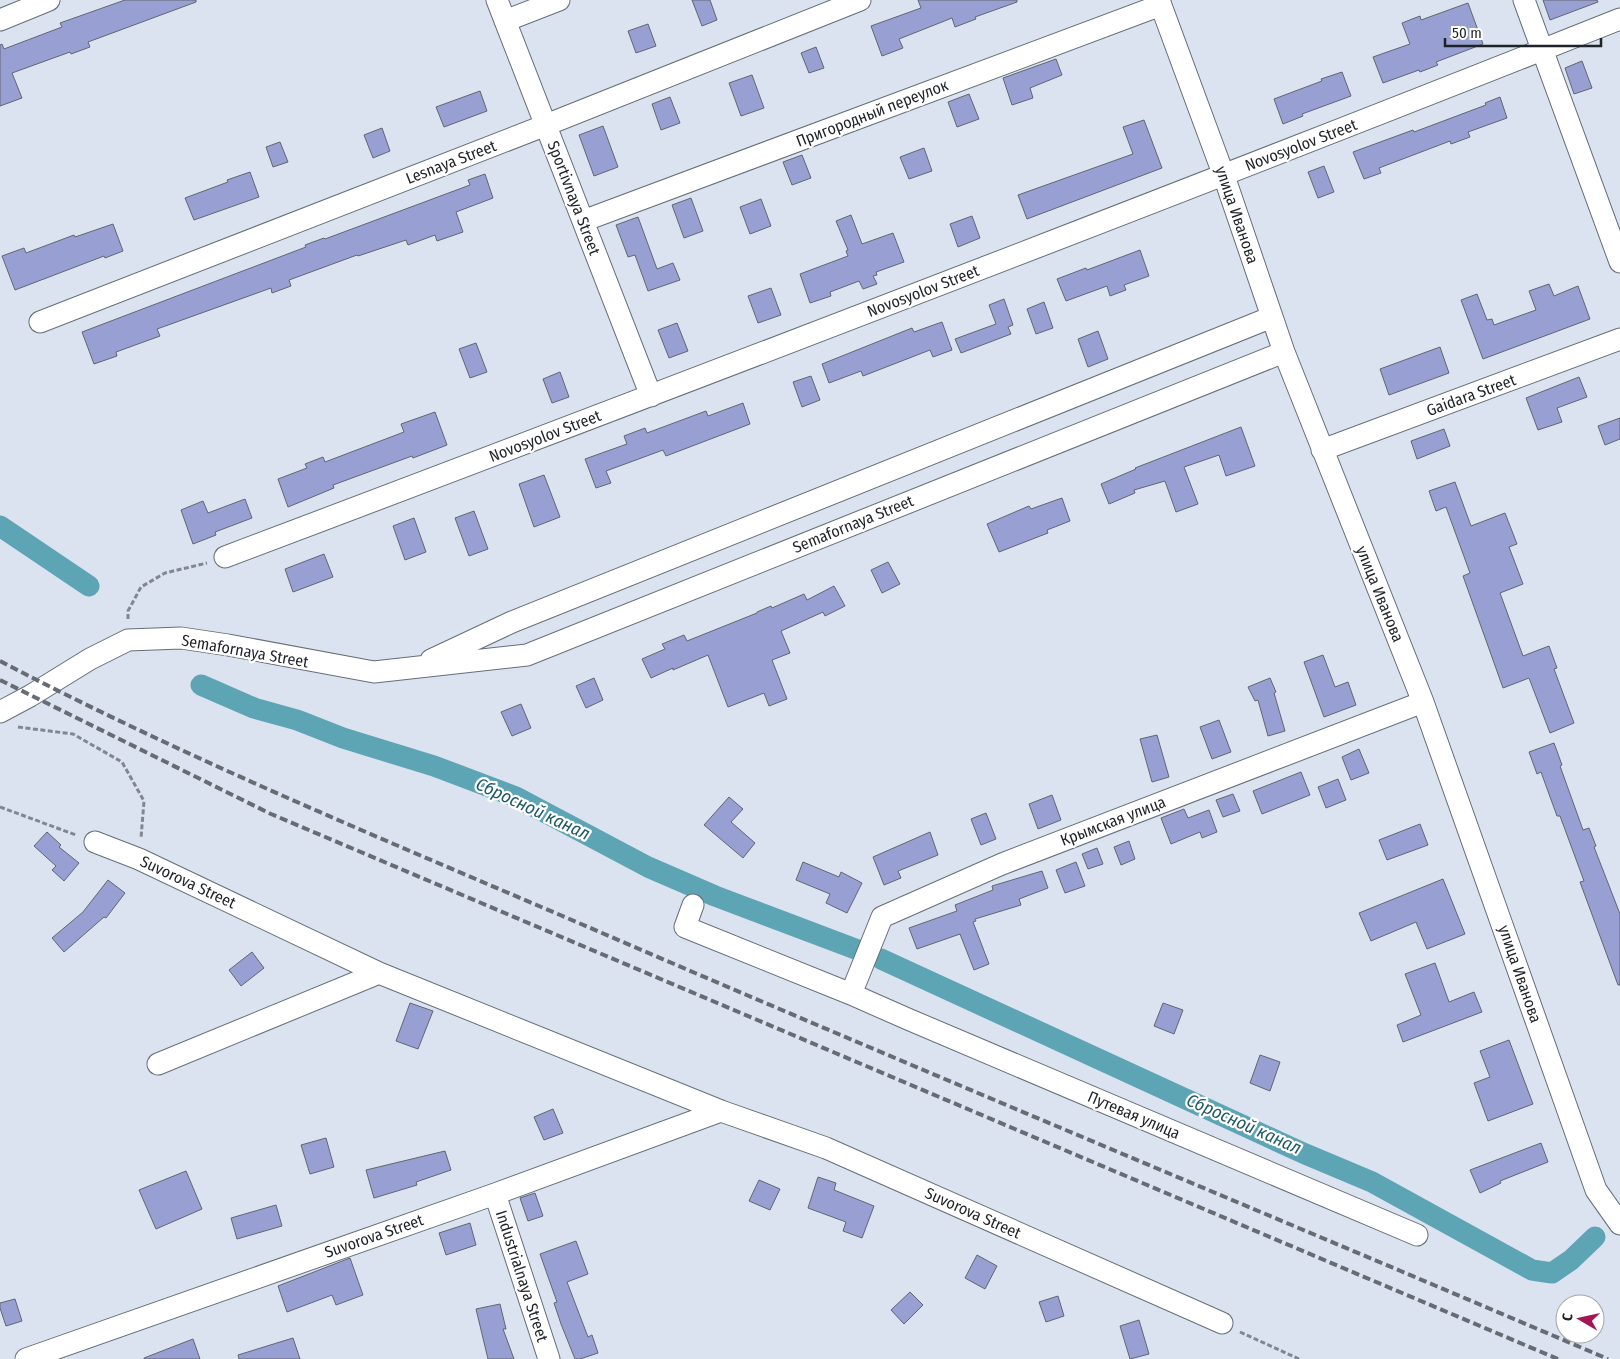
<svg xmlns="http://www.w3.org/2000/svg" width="1620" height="1359" font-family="'Fira Sans Condensed',sans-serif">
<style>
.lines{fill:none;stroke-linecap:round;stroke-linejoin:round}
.canal{stroke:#5da4b4;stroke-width:21}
.building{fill:#98a0d3;stroke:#626571}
.minor-casing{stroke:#666e79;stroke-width:23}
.path{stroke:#818790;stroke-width:3;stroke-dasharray:5 2.5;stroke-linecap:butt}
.minor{stroke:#fff;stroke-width:21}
.rail{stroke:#676c74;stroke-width:4;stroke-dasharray:8 4;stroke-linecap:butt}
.labels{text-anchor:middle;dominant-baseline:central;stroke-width:4.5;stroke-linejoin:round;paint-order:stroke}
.street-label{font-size:16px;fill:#1f2227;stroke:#fff}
.water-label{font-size:18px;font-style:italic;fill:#1e5965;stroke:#fff}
</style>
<rect width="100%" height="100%" fill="#dae3ef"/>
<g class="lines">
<path class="canal" d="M 0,526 L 89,586
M 201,685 L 254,708 L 297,720 L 343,738 L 434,766 L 516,797 L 648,867 L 715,896 L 858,950
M 881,959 L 1303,1153 L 1372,1182 L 1532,1270 L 1552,1273 L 1571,1260 L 1595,1237"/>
</g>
<path class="building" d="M 125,0 L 196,0 L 196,2 L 88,42 L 90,47 L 71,54 L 70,52 L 12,73 L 22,98 L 0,106 L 0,45 L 2,44 L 4,49 L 62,27 L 60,23 Z
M 692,0 L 710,0 L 717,20 L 702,26 Z
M 918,0 L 1017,0 L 1017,2 L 975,17 L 976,19 L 955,27 L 952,18 L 899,39 L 903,48 L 882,56 L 871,26 L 921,8 Z
M 1543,0 L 1597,0 L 1598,2 L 1550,20 Z
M 1468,3 L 1483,44 L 1436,62 L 1438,65 L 1420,72 L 1419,70 L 1383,83 L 1373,57 L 1410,44 L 1402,23 L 1420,16 L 1421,20 Z
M 648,24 L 656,46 L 636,53 L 628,31 Z
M 816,47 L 824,68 L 809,73 L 801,53 Z
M 1056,59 L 1062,75 L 1030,88 L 1033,98 L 1012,105 L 1003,78 Z
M 1582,61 L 1592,88 L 1574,94 L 1565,68 Z
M 1342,72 L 1351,96 L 1302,114 L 1303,116 L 1283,124 L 1274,99 L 1322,81 L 1321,79 Z
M 752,75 L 764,108 L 741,116 L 729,83 Z
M 480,91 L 487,111 L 444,127 L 436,107 Z
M 969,94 L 979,119 L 957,127 L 948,102 Z
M 670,97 L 680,123 L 661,130 L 652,104 Z
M 1500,97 L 1507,118 L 1468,132 L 1470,137 L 1451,144 L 1450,141 L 1379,168 L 1381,173 L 1364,179 L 1353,152 L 1413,130 L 1414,132 L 1486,105 L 1485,103 Z
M 1144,120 L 1162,168 L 1027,219 L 1018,195 L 1133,154 L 1123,127 Z
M 603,126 L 618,167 L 594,176 L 579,135 Z
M 382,128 L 390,151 L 373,158 L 364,135 Z
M 280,142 L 288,162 L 273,167 L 266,147 Z
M 924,148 L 932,171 L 909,179 L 900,157 Z
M 802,155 L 811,178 L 792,185 L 783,162 Z
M 1324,166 L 1334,192 L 1318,198 L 1308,172 Z
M 250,172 L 259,197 L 194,220 L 185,198 L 228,182 L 227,180 Z
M 485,174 L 493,198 L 456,212 L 463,232 L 437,241 L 435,235 L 408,245 L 406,240 L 358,256 L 357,255 L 289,280 L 291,286 L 272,293 L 271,288 L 157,329 L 160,336 L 116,352 L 117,356 L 94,364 L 82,332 L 306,247 L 305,245 L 324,238 L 325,239 L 470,185 L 468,180 Z
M 691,198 L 703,231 L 684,238 L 672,205 Z
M 761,199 L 771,226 L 750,234 L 740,207 Z
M 851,215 L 862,244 L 893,233 L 904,262 L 876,272 L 877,275 L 873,276 L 877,284 L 863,289 L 859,281 L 830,292 L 831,296 L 810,303 L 800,274 L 848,256 L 846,251 L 848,250 L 836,221 Z
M 972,216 L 980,238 L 958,247 L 950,224 Z
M 638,217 L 657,269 L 673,263 L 680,280 L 648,291 L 635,255 L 628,257 L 616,225 Z
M 113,224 L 123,251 L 105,258 L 104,256 L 15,290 L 2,256 L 24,248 L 26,253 L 74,235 L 75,237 Z
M 1140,250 L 1149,276 L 1124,285 L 1126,290 L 1110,296 L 1107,286 L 1066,301 L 1057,279 L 1086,268 L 1087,270 Z
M 1549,284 L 1554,296 L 1578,286 L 1590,319 L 1483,359 L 1461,300 L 1477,294 L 1487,320 L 1492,319 L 1494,325 L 1536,310 L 1529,291 Z
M 771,288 L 781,315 L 758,323 L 748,296 Z
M 1004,299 L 1013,325 L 1008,327 L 1011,334 L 961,353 L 955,339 L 996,324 L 989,305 Z
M 1044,302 L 1053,328 L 1036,334 L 1027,309 Z
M 942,322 L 952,350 L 933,357 L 930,350 L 863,376 L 861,371 L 829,383 L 822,364 L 912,328 L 914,332 Z
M 677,323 L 688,351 L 669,358 L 658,330 Z
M 1098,331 L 1108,359 L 1088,367 L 1078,339 Z
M 476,343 L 487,372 L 470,378 L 459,349 Z
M 1440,347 L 1449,373 L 1389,395 L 1380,369 Z
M 560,372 L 569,397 L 552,403 L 543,379 Z
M 811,376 L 820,400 L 802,407 L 793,382 Z
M 1579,377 L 1587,397 L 1557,408 L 1562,422 L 1538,430 L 1526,398 Z
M 743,403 L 750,424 L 666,456 L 663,450 L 606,471 L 611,483 L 596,488 L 585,459 L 627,444 L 624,436 L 645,428 L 647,433 L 706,411 L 708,416 Z
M 435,412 L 447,445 L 413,458 L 412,456 L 333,485 L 334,488 L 288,507 L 278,479 L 307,468 L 305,464 L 323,457 L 325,462 L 404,432 L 401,424 Z
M 1620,418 L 1620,439 L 1605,445 L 1598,426 Z
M 1241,427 L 1255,466 L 1226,476 L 1219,455 L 1184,467 L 1198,504 L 1176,512 L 1165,481 L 1134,490 L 1135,493 L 1109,504 L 1101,484 L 1136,469 L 1135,468 Z
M 1444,429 L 1450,446 L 1417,459 L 1411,441 Z
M 544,475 L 560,517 L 534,527 L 519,484 Z
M 1455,482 L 1471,526 L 1505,513 L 1517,544 L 1509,547 L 1523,584 L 1500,593 L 1523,656 L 1549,646 L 1557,668 L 1554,669 L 1574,723 L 1550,733 L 1529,678 L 1503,688 L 1463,576 L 1470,573 L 1446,507 L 1436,511 L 1429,491 Z
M 1062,498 L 1070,521 L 1047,530 L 1048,533 L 999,552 L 987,524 L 1029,506 L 1031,509 Z
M 245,499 L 252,518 L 215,532 L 216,535 L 193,544 L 181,510 L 203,501 L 208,513 Z
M 474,511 L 488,549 L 469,556 L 455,518 Z
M 414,518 L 426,552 L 405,560 L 393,526 Z
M 324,554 L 333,577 L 293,592 L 285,569 Z
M 888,562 L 900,584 L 882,593 L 871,570 Z
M 834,586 L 845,606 L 825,616 L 823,612 L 781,631 L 790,653 L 772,660 L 787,699 L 769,706 L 764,693 L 728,707 L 708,655 L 673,670 L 673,668 L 651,678 L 642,659 L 665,649 L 662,644 L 684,635 L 687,641 L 757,613 L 757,612 L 771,606 L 772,608 L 804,594 L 807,600 Z
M 1323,655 L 1335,687 L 1348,682 L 1356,705 L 1324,717 L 1304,662 Z
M 594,678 L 603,700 L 586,708 L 576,686 Z
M 1270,678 L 1276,692 L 1274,693 L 1285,731 L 1268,736 L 1258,700 L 1255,701 L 1248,687 Z
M 521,704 L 531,728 L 512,736 L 501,712 Z
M 1219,720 L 1231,752 L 1212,759 L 1200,727 Z
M 1157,735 L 1169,777 L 1152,782 L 1140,739 Z
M 1554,743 L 1562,765 L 1560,766 L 1583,830 L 1589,828 L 1596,846 L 1594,847 L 1620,914 L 1620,985 L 1618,985 L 1580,882 L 1584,881 L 1560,816 L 1557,816 L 1541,772 L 1537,774 L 1529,752 Z
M 1359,749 L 1369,773 L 1351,780 L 1342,757 Z
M 1301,772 L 1310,795 L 1262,814 L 1253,791 Z
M 1338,779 L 1346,800 L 1326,808 L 1318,787 Z
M 1233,794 L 1240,811 L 1223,817 L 1216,800 Z
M 1052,795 L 1061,820 L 1038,829 L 1029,804 Z
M 729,797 L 743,809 L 731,822 L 755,843 L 743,858 L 704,825 Z
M 1184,809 L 1188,818 L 1209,810 L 1217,832 L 1202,838 L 1200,832 L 1171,844 L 1161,818 Z
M 986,813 L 996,839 L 981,845 L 971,819 Z
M 1420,824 L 1428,845 L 1387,860 L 1379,840 Z
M 47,832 L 61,845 L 59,847 L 79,863 L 64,881 L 52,870 L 56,866 L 34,846 Z
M 930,832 L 938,855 L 898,871 L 901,878 L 884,885 L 873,857 Z
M 1129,841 L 1135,859 L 1121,865 L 1114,847 Z
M 1097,848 L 1103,864 L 1088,869 L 1082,854 Z
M 803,862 L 839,877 L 841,872 L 862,883 L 847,913 L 826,903 L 830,894 L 796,880 Z
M 1076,862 L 1085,886 L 1065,893 L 1056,870 Z
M 1042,871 L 1048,888 L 1019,899 L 1021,905 L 975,919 L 976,921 L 973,922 L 989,964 L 974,970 L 960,934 L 917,949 L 909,928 L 957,911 L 955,905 L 993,890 L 992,886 Z
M 1443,879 L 1465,934 L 1427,949 L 1416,922 L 1371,941 L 1359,913 Z
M 108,880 L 125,893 L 106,918 L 104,917 L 64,952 L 52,938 L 83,912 Z
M 252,952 L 264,968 L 241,986 L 229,970 Z
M 1435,963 L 1449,1002 L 1474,992 L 1482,1012 L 1403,1042 L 1397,1025 L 1421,1015 L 1405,974 Z
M 410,1003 L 433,1011 L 418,1049 L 396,1041 Z
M 1163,1003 L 1183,1010 L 1174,1034 L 1154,1026 Z
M 1509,1040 L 1533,1104 L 1488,1121 L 1474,1083 L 1490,1077 L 1480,1051 Z
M 1260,1055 L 1280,1062 L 1270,1091 L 1250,1083 Z
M 553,1109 L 563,1133 L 544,1140 L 534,1117 Z
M 326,1138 L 334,1167 L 310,1174 L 301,1145 Z
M 1541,1143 L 1548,1162 L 1500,1181 L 1501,1183 L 1480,1193 L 1470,1170 Z
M 445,1151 L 451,1170 L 416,1182 L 417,1185 L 374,1198 L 366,1170 Z
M 186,1171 L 202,1209 L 156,1229 L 139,1190 Z
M 818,1177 L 836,1183 L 834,1190 L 874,1206 L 862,1238 L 843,1231 L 846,1222 L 808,1208 Z
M 759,1180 L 780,1189 L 770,1210 L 749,1201 Z
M 535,1193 L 543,1216 L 528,1221 L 520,1198 Z
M 276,1205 L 282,1226 L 237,1239 L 231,1218 Z
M 470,1223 L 476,1245 L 446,1255 L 439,1233 Z
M 576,1241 L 588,1274 L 567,1282 L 588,1337 L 592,1335 L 598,1353 L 580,1359 L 575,1359 L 561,1324 L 554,1303 L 557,1302 L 540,1254 Z
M 977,1255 L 997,1266 L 985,1289 L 965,1278 Z
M 350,1258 L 363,1295 L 336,1305 L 332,1295 L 287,1312 L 278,1286 Z
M 910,1292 L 923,1305 L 904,1324 L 891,1310 Z
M 1058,1296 L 1064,1316 L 1046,1322 L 1039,1302 Z
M 15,1299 L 22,1321 L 6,1326 L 0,1308 L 0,1303 Z
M 500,1304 L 506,1329 L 503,1329 L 514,1359 L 488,1359 L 476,1309 Z
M 1139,1320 L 1149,1354 L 1130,1359 L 1120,1326 Z
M 293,1338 L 300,1359 L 239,1359 L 238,1355 Z
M 193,1339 L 200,1359 L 144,1359 L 144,1358 Z"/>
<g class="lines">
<defs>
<path id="minor" d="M 497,0 L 651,396
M 1159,0 L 1224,176 L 1284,352 L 1423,702 L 1596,1190 L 1620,1224
M 1524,0 L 1620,262
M 0,20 L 49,0
M 505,21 L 559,0
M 583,221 L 1161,5
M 40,322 L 546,125 L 860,0
M 1322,450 L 1620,339
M 225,557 C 691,381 1157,203 1620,19
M 431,660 L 512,622 L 1272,317
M 0,712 L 30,696 L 90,659 L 128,640 L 181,638 L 228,645 L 374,672 L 527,655 L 1284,352
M 95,842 L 139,859 L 379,973 L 721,1111 L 826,1148 L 1222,1323
M 693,905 L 685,927 L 851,994 L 910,1020 L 1417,1235
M 851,994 L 882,917 L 1002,864 L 1423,702
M 158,1064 L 379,973
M 495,1194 L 549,1359
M 26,1359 L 495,1194 L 721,1111"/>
</defs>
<use href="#minor" class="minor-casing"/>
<path class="path" d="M 128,619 L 128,611 L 141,587 L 165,573 L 207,563
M 18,727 L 73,734 L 122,762 L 144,801 L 141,838
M 0,807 L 76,835
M 1240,1332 L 1299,1359"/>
<use href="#minor" class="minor"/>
<path class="rail" d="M 0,661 C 195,763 400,846 602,933 C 936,1077 1273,1216 1608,1359
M 0,680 L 271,814 L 1558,1359"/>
</g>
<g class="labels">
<g class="street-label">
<text transform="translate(872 113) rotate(-21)">Пригородный переулок</text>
<text transform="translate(1301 145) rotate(-21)">Novosyolov Street</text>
<text transform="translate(451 162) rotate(-21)">Lesnaya Street</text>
<text transform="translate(574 198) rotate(69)">Sportivnaya Street</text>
<text transform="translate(1237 215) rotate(71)">улица Иванова</text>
<text transform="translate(923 291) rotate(-21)">Novosyolov Street</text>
<text transform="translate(1471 395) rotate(-20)">Gaidara Street</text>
<text transform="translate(545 436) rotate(-21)">Novosyolov Street</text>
<text transform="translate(853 524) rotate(-22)">Semafornaya Street</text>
<text transform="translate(1380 594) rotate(68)">улица Иванова</text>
<text transform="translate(245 651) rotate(10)">Semafornaya Street</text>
<text transform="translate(1113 821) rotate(-21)">Крымская улица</text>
<text transform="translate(188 882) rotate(25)">Suvorova Street</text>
<text transform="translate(1520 974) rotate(71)">улица Иванова</text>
<text transform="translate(1134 1115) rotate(23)">Путевая улица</text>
<text transform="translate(973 1213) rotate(24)">Suvorova Street</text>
<text transform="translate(374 1236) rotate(-19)">Suvorova Street</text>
<text transform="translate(522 1276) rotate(72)">Industrialnaya Street</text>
</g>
<g class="water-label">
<text transform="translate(533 809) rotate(25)">Сбросной канал</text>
<text transform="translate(1244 1124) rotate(24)">Сбросной канал</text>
</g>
</g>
<g transform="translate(1580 1319) rotate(279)"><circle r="24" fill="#ffffff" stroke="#a5a7a9"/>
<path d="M0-4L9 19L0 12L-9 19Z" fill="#a51455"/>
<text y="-8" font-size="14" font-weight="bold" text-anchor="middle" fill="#1f2227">С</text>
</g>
<path d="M1445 38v8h156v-8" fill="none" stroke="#1f2227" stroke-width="2.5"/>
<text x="1452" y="38" font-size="15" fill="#1f2227" stroke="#ffffff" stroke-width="4" paint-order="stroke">50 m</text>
</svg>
